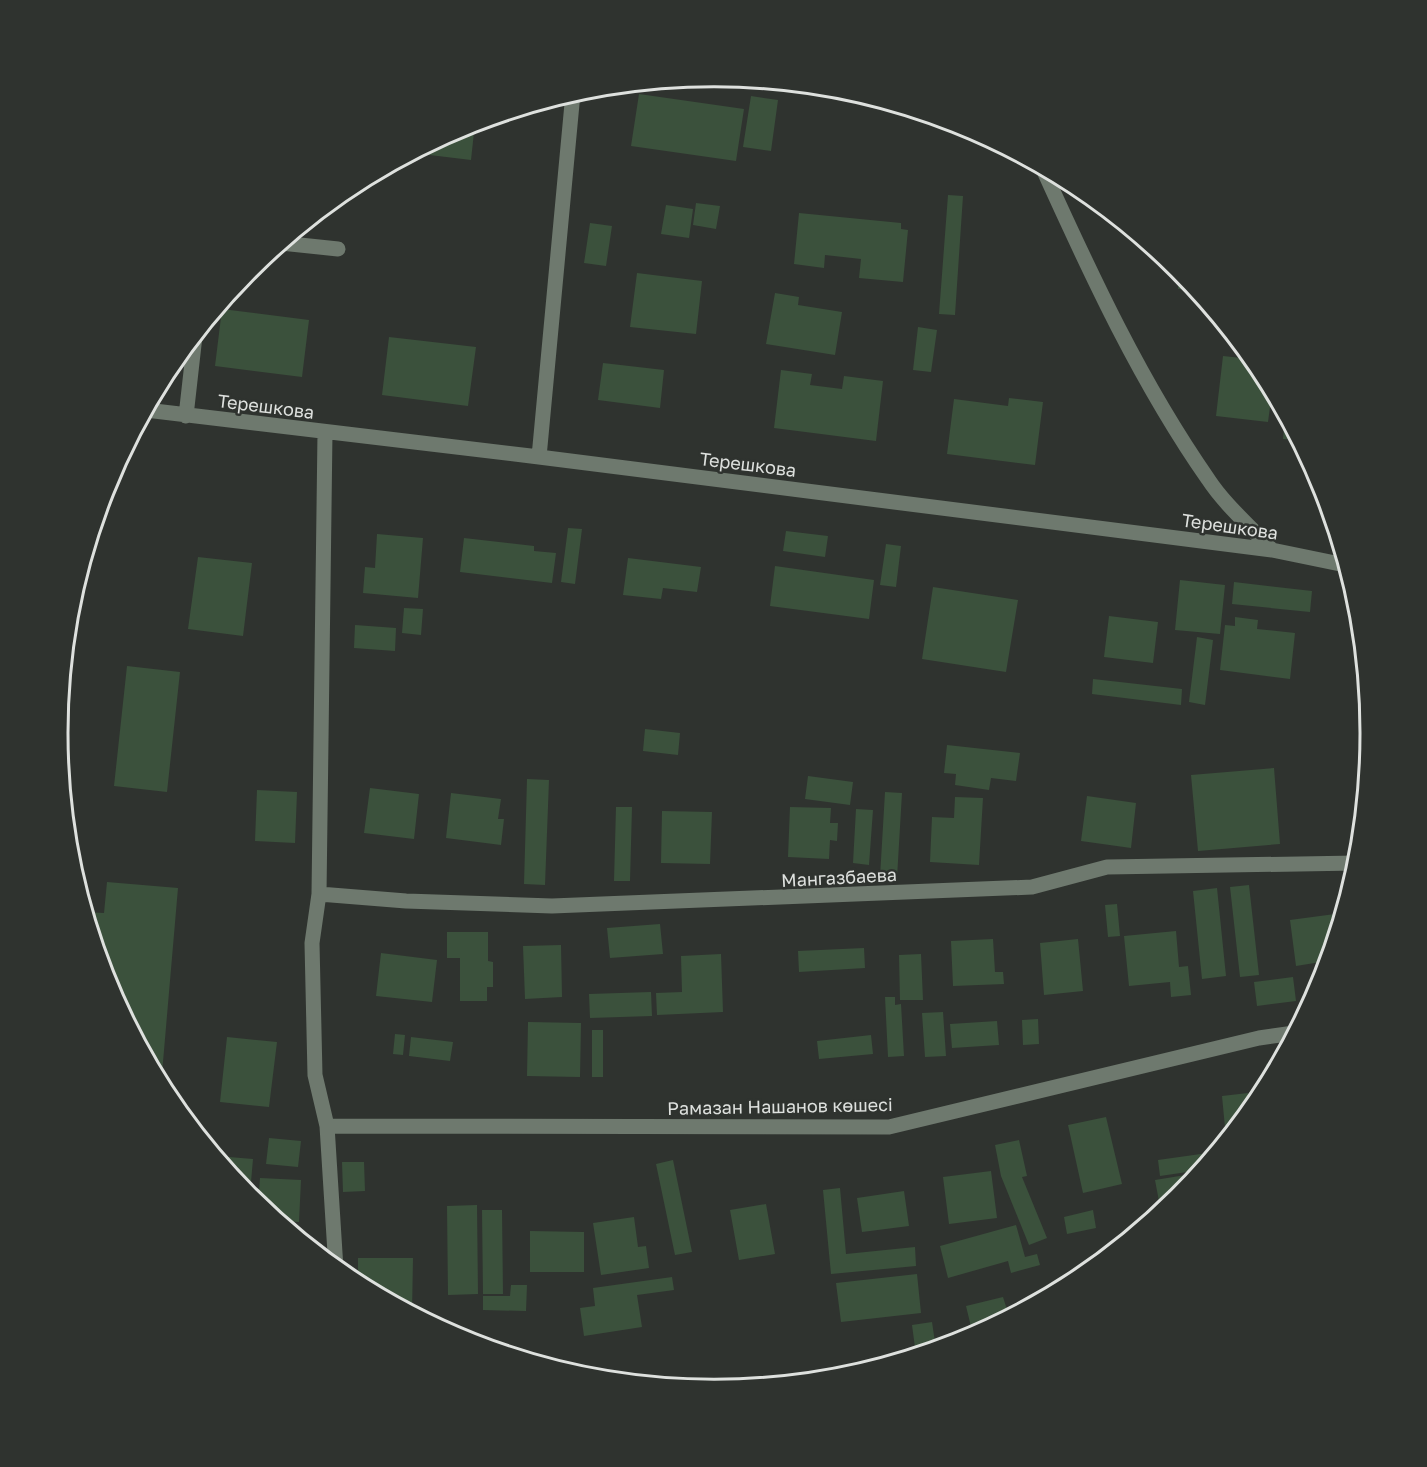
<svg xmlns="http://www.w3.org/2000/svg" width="1427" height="1467" font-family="'Golos Text',sans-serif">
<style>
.building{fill:#3b513c}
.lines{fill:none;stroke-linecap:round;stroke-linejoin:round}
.minor{stroke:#6e796e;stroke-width:15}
.labels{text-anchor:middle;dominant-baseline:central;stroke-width:5;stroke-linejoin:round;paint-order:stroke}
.street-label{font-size:18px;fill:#dee1de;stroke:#2f332f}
.rim{fill:none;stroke:#dee1de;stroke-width:3}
</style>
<rect width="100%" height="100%" fill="#2f332f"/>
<path class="building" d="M 639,94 L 744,109 L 736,161 L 631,146 Z
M 751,96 L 778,100 L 771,151 L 743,147 Z
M 541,103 L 540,112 L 520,110 L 530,107 Z
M 475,123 L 471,160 L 413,153 L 463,127 Z
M 948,195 L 963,196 L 955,315 L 939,314 Z
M 696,203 L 720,206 L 716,229 L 693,225 Z
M 666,205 L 693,209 L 689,238 L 661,234 Z
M 799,213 L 901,223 L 901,229 L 908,230 L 903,282 L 859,278 L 861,259 L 825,255 L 824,268 L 794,264 Z
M 590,223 L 612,226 L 606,266 L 584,263 Z
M 1179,270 L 1183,275 L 1194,290 L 1178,289 Z
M 637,273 L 702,281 L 696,334 L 630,327 Z
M 775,293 L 799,297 L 798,305 L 842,312 L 835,355 L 766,344 Z
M 222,309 L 309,320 L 302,377 L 215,366 Z
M 918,327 L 937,330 L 931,372 L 913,370 Z
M 389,337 L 476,347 L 468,406 L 382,395 Z
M 1223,356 L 1251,359 L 1260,369 L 1272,392 L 1268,422 L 1216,416 Z
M 603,363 L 664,370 L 660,408 L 598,400 Z
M 781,370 L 812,374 L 810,385 L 842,389 L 844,376 L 883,381 L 876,441 L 774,428 Z
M 1009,398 L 1043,402 L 1035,465 L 947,454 L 954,399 L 1008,406 Z
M 1285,417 L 1298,440 L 1283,439 Z
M 568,528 L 582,529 L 575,584 L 561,582 Z
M 786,531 L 828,536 L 825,557 L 783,551 Z
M 377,534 L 423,538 L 418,598 L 363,593 L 365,567 L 375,568 Z
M 464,538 L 534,546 L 534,551 L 556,553 L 552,583 L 460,572 Z
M 886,544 L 901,546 L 896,587 L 880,585 Z
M 198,557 L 252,563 L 243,636 L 188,629 Z
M 628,558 L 701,567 L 697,592 L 663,588 L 661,599 L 623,595 Z
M 775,566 L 874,580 L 869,619 L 770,606 Z
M 1180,580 L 1225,585 L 1220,634 L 1175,630 Z
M 1234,582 L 1312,591 L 1310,612 L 1232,604 Z
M 933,587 L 1018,600 L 1006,672 L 922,659 Z
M 404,608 L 423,609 L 421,635 L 402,633 Z
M 1109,616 L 1158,622 L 1153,663 L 1104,657 Z
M 1235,617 L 1258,620 L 1257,629 L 1295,633 L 1290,679 L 1220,670 L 1225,625 L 1235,626 Z
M 355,625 L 396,628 L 395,651 L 354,648 Z
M 1197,637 L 1213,640 L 1205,705 L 1189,702 Z
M 127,666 L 180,672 L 167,792 L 114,786 Z
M 1093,679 L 1182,689 L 1181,705 L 1092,694 Z
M 645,729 L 680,733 L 678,755 L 643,751 Z
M 947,745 L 1020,753 L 1016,781 L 991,778 L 989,790 L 955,785 L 956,774 L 944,773 Z
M 1274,768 L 1280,844 L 1198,851 L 1191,775 Z
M 808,776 L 853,782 L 850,805 L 805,799 Z
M 527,779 L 549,780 L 545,885 L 524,884 Z
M 370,788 L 419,794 L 414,839 L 364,833 Z
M 257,790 L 297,792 L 295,843 L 255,841 Z
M 885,792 L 902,793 L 897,878 L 880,877 Z
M 451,793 L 501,799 L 498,819 L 504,819 L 501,845 L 446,838 Z
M 1087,796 L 1136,803 L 1131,848 L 1081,841 Z
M 955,797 L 983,798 L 979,865 L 930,862 L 932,817 L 954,818 Z
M 616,807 L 632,807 L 630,881 L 614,881 Z
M 790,807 L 831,808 L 830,823 L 838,823 L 837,841 L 830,840 L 829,859 L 788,857 Z
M 856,809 L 873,810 L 869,865 L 853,863 Z
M 662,811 L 712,812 L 710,864 L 661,863 Z
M 107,882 L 178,888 L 161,1085 L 107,984 L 85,912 L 104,913 Z
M 1249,885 L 1259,975 L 1240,977 L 1230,887 Z
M 1217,888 L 1226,976 L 1202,979 L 1193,891 Z
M 1117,904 L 1120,936 L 1108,937 L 1105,905 Z
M 1335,914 L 1337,928 L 1327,961 L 1296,966 L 1290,920 Z
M 660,924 L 663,954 L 610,958 L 607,928 Z
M 1176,931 L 1179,967 L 1188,966 L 1191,995 L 1171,997 L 1170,982 L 1129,986 L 1124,936 Z
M 447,932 L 488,932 L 488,961 L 493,962 L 493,987 L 487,987 L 487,1001 L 460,1001 L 460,958 L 447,958 Z
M 993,939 L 995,972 L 1003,972 L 1004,984 L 953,986 L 951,941 Z
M 1078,939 L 1083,991 L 1044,995 L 1040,943 Z
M 561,945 L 562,997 L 525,999 L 523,946 Z
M 864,948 L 865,968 L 799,972 L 798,951 Z
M 381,953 L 437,960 L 432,1002 L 376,996 Z
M 721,954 L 723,1012 L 657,1015 L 656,993 L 682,992 L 681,956 Z
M 921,954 L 923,1000 L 900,1000 L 899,955 Z
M 1293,977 L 1296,1001 L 1257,1006 L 1254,982 Z
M 651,992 L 652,1016 L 590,1018 L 589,994 Z
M 885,997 L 895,997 L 895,1005 L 901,1004 L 904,1056 L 888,1057 Z
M 1313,997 L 1306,1012 L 1304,1012 L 1302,999 Z
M 943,1012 L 946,1056 L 925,1057 L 922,1013 Z
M 1038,1019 L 1039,1044 L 1023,1045 L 1022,1020 Z
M 997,1021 L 999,1045 L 952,1048 L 950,1024 Z
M 528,1022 L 581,1023 L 580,1077 L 527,1076 Z
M 592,1030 L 603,1030 L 603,1077 L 592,1077 Z
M 395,1034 L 405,1035 L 403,1055 L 393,1054 Z
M 871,1035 L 873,1054 L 819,1059 L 817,1041 Z
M 227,1037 L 277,1042 L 269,1107 L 220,1102 Z
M 411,1037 L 453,1042 L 450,1061 L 409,1056 Z
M 1279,1062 L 1276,1067 L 1268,1082 L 1266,1064 Z
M 1248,1093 L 1249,1110 L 1226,1138 L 1222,1096 Z
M 1106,1117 L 1122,1184 L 1083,1193 L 1068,1125 Z
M 269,1138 L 301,1141 L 298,1167 L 266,1164 Z
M 1019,1140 L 1027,1176 L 1022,1177 L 1047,1238 L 1029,1245 L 1001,1176 L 995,1145 Z
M 1215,1152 L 1201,1170 L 1160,1176 L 1158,1160 Z
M 217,1156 L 253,1159 L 251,1182 L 235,1181 Z
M 673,1160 L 692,1252 L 675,1255 L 656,1164 Z
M 342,1162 L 364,1162 L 365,1191 L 343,1192 Z
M 991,1171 L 997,1218 L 949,1224 L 943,1177 Z
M 1198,1173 L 1177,1198 L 1161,1212 L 1155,1180 Z
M 260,1178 L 301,1180 L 299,1222 L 278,1221 L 258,1205 Z
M 840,1188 L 846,1254 L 915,1247 L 916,1266 L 831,1274 L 823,1190 Z
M 904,1191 L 909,1226 L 862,1232 L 857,1198 Z
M 766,1204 L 775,1254 L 739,1260 L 730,1210 Z
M 477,1205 L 478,1294 L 448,1295 L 447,1206 Z
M 482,1210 L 502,1210 L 503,1294 L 483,1294 Z
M 1093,1210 L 1096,1228 L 1067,1234 L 1064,1217 Z
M 634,1217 L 638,1247 L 646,1246 L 649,1268 L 601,1275 L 593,1223 Z
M 1016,1225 L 1025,1257 L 1037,1254 L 1040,1265 L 1011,1273 L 1008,1261 L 948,1278 L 940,1246 Z
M 530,1231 L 584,1232 L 584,1272 L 530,1272 Z
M 358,1258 L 413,1258 L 412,1313 L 358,1284 Z
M 917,1274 L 921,1313 L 841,1322 L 836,1283 Z
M 672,1277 L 674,1290 L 637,1295 L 642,1327 L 584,1336 L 580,1308 L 595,1306 L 593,1288 Z
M 511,1285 L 527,1285 L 526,1311 L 483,1310 L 483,1296 L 510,1296 Z
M 1003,1297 L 1009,1316 L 989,1327 L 972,1331 L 966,1306 Z
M 932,1322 L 936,1349 L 916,1355 L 912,1325 Z"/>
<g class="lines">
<path class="minor" d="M 1043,169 C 1091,275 1141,383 1208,479 C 1225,505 1251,527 1272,550
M 281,243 L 338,249
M 146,410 L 539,457 L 1272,550 L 1345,565
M 186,416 L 195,336
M 325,432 L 319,894 L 312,943 L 315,1075 L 327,1126 L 336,1269
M 539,457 L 573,93
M 319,894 L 406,901 L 552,906 L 1032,887 L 1107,867 L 1357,863
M 327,1126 L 889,1127 L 1259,1038 L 1294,1033"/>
</g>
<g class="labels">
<g class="street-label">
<text transform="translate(266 406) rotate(7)">Терешкова</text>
<text transform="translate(748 464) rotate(7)">Терешкова</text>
<text transform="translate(1230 526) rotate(8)">Терешкова</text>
<text transform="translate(839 877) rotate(-3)">Мангазбаева</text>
<text transform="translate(780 1106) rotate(-1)">Рамазан Нашанов көшесі</text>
</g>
</g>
<path d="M0 0H1427V1467H0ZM68 733a646 646 0 1 1 1292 0a646 646 0 1 1-1292 0Z" fill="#2f332f" fill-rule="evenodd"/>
<path class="rim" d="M68 733a646 646 0 1 1 1292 0a646 646 0 1 1-1292 0Z"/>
</svg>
